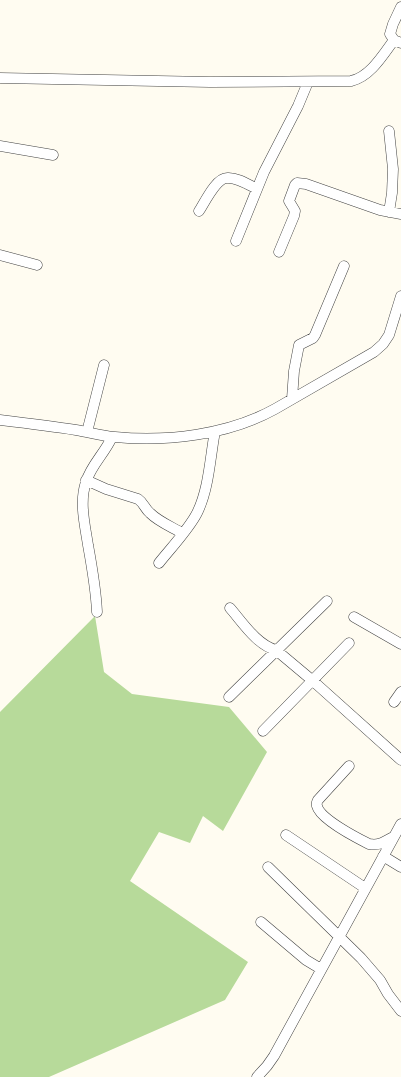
<svg xmlns="http://www.w3.org/2000/svg" width="401" height="1077" font-family="'PT Serif',serif">
<style>
.forest{fill:#b7da9a}
.lines{fill:none;stroke-linecap:round;stroke-linejoin:round}
.minor-casing{stroke:#424242;stroke-width:11}
.minor{stroke:#fff;stroke-width:10}
</style>
<rect width="100%" height="100%" fill="#fffcf1"/>
<path class="forest" d="M 95,616 L 104,672 L 132,694 L 229,707 L 267,752 L 223,831 L 203,816 L 190,843 L 159,832 L 130,881 L 248,962 L 225,1000 L 49,1077 L 0,1077 L 0,712 Z"/>
<g class="lines">
<defs>
<path id="minor" d="M 401,7 L 393,24 L 390,34 L 394,40 L 401,43
M 0,78 L 210,82 L 351,81 C 370,77 383,55 394,40
M 389,131 L 393,169 L 392,193 L 389,212
M 0,146 L 53,155
M 199,211 C 205,202 216,178 227,178 C 237,177 249,185 257,189
M 236,241 L 264,172 L 298,106 L 308,82
M 279,252 L 294,216 L 295,211 L 289,201 L 295,185 L 297,183 L 306,184 L 380,210 L 401,214
M 0,255 L 37,265
M 292,399 L 294,371 L 299,345 L 313,338 L 315,335 L 344,266
M 0,420 C 25,423 50,426 76,430 C 89,432 102,436 115,437 C 167,442 228,435 275,409 L 374,352 L 383,344 L 389,335 L 401,296
M 87,432 L 104,365
M 86,480 L 106,489 L 138,499 C 144,503 145,509 150,513 C 159,522 172,527 182,533
M 159,563 C 170,549 189,529 197,513 C 209,489 210,458 215,431
M 230,608 C 243,623 257,645 276,650 L 313,681 L 401,760
M 97,612 C 96,590 92,567 88,545 C 85,525 79,502 86,482 C 91,465 105,453 112,437
M 354,617 L 401,644
M 229,697 L 327,601
M 394,702 L 401,692
M 263,731 L 349,643
M 349,766 L 318,800 C 317,802 316,803 317,806 C 320,819 357,838 369,844 C 379,846 384,842 393,837
M 286,835 L 365,888
M 383,856 L 401,867
M 268,867 L 361,958 L 380,980 L 388,994 L 401,1011
M 261,922 L 306,960 L 321,969
M 257,1077 L 267,1066 L 274,1056 L 401,824"/>
</defs>
<use href="#minor" class="minor-casing"/>
<use href="#minor" class="minor"/>
</g>
</svg>
